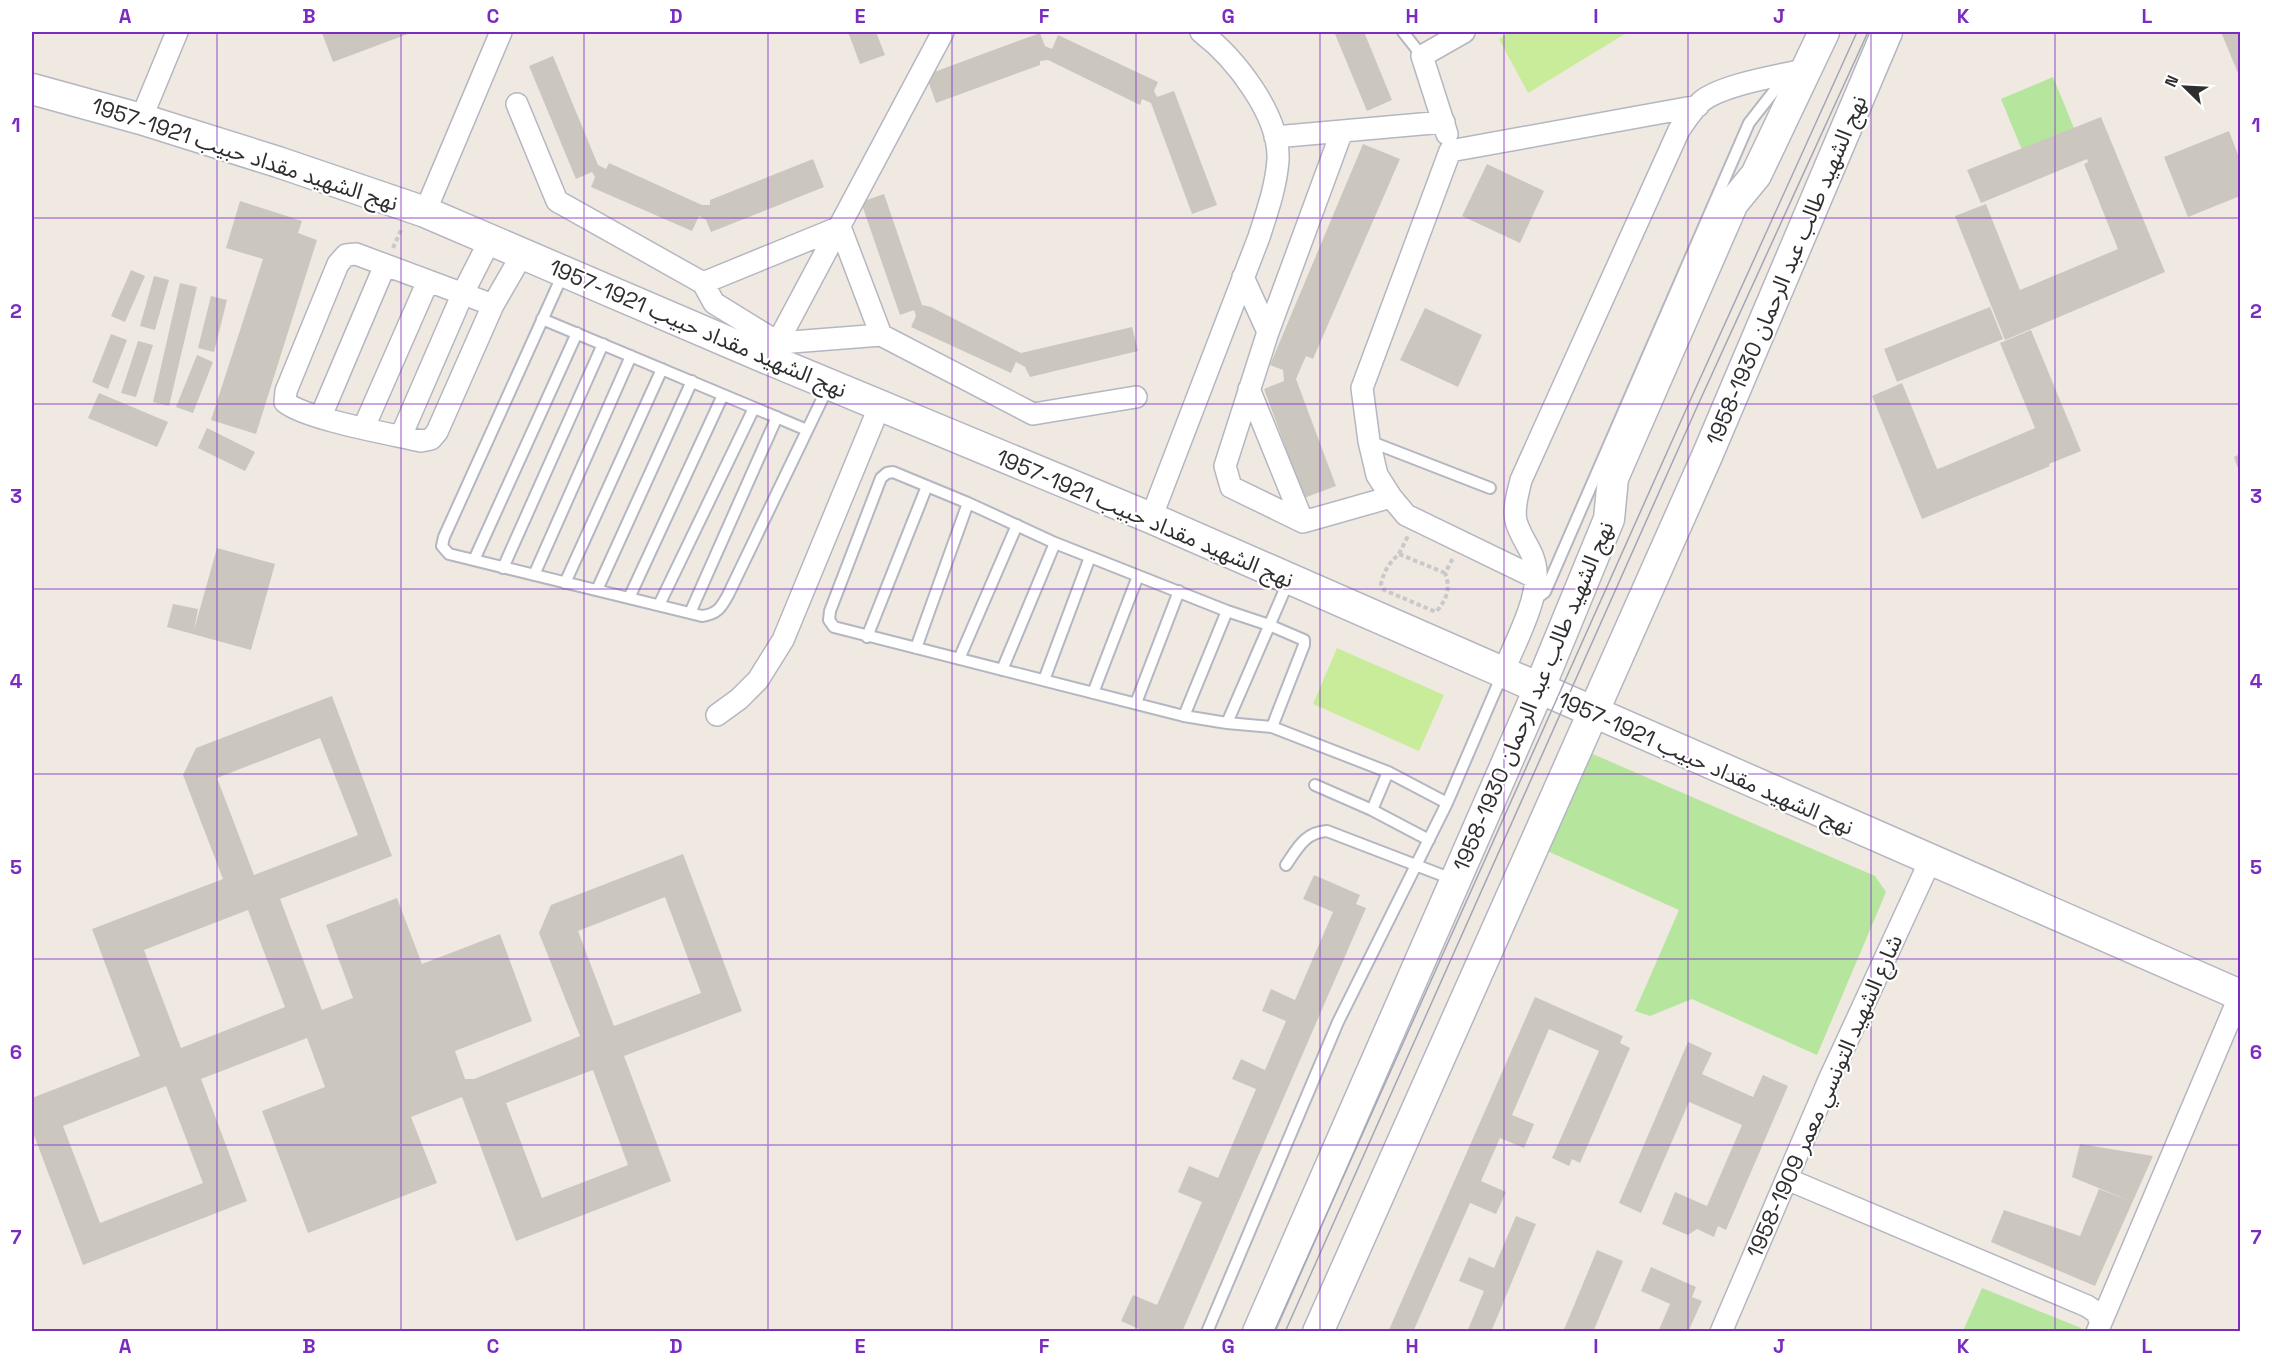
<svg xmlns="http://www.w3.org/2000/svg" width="2272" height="1363" font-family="'Space Grotesk','Noto Sans Arabic',sans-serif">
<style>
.green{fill:#b6e59e}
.pitch{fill:#c9ec9a}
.building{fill:#cbc7bf;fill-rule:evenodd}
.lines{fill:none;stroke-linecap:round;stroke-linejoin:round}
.lane-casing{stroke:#b4b7c1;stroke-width:14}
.street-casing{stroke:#b4b7c1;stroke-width:24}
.secondary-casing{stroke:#b4b7c1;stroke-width:33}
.path{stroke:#c9c9c9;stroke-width:4;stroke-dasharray:4.5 3;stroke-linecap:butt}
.lane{stroke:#fff;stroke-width:10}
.street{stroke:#fff;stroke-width:21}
.secondary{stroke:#fff;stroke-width:30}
.tram{stroke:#a3a6b8;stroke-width:1.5}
.grid{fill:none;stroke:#7b2cbf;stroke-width:1.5;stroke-opacity:0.55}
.labels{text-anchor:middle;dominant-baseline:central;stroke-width:4.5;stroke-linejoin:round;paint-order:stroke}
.street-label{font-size:22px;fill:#2e2e2e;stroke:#fff}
.neatline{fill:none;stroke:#7b2cbf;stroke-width:2}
.grid-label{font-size:20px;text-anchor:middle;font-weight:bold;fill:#7b2cbf}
</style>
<rect width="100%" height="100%" fill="#efe9e1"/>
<path class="green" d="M 2053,77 L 2074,128 L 2022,150 L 2001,99 Z
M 1588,752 L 1875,876 L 1886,892 L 1817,1055 L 1692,999 L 1650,1016 L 1635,1011 L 1679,910 L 1545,850 Z
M 1982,1288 L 2081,1328 L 2080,1332 L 1963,1331 Z"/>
<path class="pitch" d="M 1510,32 L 1628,32 L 1528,93 L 1499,39 Z
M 1337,648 L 1444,695 L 1419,751 L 1313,704 Z"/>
<path class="building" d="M 327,32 L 413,32 L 333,62 L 322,33 Z
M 848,32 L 876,32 L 885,55 L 860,64 Z
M 1328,32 L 1364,32 L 1392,100 L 1367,111 L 1335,34 Z
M 2221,32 L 2240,32 L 2240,78 Z
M 1040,33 L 1045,46 L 1052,49 L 1058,35 L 1158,82 L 1154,91 L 1157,97 L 1174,91 L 1217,205 L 1192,214 L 1151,103 L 1142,99 L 1140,105 L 1048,60 L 1040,61 L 1040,65 L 936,103 L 926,75 Z
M 553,56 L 598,165 L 606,169 L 609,163 L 702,205 L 710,205 L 710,200 L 813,159 L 824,187 L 711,232 L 706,220 L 699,216 L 692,231 L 591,187 L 595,177 L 592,172 L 576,179 L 529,66 Z
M 2101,117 L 2165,272 L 2005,340 L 1955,216 L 1986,204 L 2020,290 L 2118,249 L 2084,164 L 2088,162 L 2087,159 L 1981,203 L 1967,170 Z
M 2229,131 L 2240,160 L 2240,196 L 2188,217 L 2164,157 Z
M 1363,144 L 1400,159 L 1313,359 L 1306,356 L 1296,379 L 1336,486 L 1304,498 L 1264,389 L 1284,381 L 1283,370 L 1270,365 Z
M 1487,164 L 1544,191 L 1520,243 L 1462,216 Z
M 884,194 L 922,305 L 931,307 L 1021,353 L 1132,327 L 1138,351 L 1030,377 L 1025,367 L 1016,362 L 1011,373 L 911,327 L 916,316 L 914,310 L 900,315 L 861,202 Z
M 240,201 L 302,221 L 298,233 L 317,240 L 256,434 L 211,420 L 263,259 L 226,248 Z
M 131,270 L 145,276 L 125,322 L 111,316 Z
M 154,276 L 169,280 L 155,330 L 140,326 Z
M 180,283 L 197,287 L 169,406 L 153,402 Z
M 211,296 L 227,300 L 214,352 L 198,348 Z
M 1990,307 L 2003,339 L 1897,382 L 1884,349 Z
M 1425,308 L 1482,335 L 1458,387 L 1400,360 Z
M 2031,330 L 2081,451 L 2049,464 L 2050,466 L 1922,519 L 1872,396 L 1902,383 L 1937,469 L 1943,467 L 2035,428 L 2000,343 Z
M 111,334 L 127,340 L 108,389 L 92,382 Z
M 138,341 L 153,345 L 136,397 L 121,393 Z
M 197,355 L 213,362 L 193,413 L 176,407 Z
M 99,393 L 168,422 L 157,447 L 88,418 Z
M 207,428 L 255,452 L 245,471 L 198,448 Z
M 2240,454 L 2240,474 L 2234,457 Z
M 217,548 L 275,564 L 251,650 L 167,627 L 173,604 L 198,609 L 194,630 Z
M 332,696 L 392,856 L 280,899 L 322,1010 L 353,998 L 326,925 L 397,898 L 422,964 L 500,934 L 532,1021 L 455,1051 L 465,1079 L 474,1079 L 580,1036 L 539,933 L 551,905 L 683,854 L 742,1011 L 624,1056 L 671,1181 L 516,1241 L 462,1097 L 411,1117 L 437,1183 L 308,1233 L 262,1111 L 325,1087 L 307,1038 L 201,1079 L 247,1201 L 83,1265 L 32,1130 L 32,1098 L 140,1056 L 92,929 L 223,879 L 183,775 L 196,748 ZM 320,738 L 358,835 L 254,875 L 217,778 ZM 665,897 L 701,993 L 614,1026 L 578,931 ZM 248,910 L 285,1007 L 181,1048 L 144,950 ZM 593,1070 L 628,1165 L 542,1198 L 506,1103 ZM 166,1086 L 203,1183 L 100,1223 L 63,1126 Z
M 1314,875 L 1360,895 L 1356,904 L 1366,908 L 1182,1332 L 1146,1332 L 1121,1321 L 1133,1295 L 1157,1305 L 1202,1202 L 1178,1192 L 1189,1166 L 1218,1178 L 1256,1089 L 1232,1079 L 1241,1059 L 1265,1070 L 1286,1021 L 1262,1011 L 1271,989 L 1295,1000 L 1333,912 L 1303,899 Z
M 1535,997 L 1623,1036 L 1620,1043 L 1630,1048 L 1580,1163 L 1572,1159 L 1569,1166 L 1552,1158 L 1599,1051 L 1549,1029 L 1512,1115 L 1534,1124 L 1524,1148 L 1500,1138 L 1481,1181 L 1506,1192 L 1496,1214 L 1470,1203 L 1413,1332 L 1388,1332 Z
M 1688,1042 L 1712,1053 L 1702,1074 L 1753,1097 L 1763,1075 L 1788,1086 L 1726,1230 L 1718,1226 L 1714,1237 L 1697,1229 L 1688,1235 L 1662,1224 L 1675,1192 L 1707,1206 L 1742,1125 L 1689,1102 L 1641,1213 L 1619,1203 Z
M 2080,1144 L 2153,1156 L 2095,1286 L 1991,1242 L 2004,1210 L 2080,1236 L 2099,1189 L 2130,1201 L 2072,1177 Z
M 1516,1216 L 1536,1224 L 1491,1332 L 1467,1332 L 1484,1291 L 1459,1281 L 1469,1257 L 1494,1268 Z
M 1597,1250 L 1623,1261 L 1593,1332 L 1563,1332 Z
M 1651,1267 L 1696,1287 L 1692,1297 L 1702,1301 L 1688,1332 L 1658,1332 L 1670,1304 L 1641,1291 Z"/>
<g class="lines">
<defs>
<path id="lane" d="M 1403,32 L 1422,56
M 563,274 L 444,537 L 442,546 L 449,554 L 702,616 C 717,614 721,608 728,595 L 828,387
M 542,319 L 807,430
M 1369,441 L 1490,488
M 474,560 L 577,333
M 503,568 L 603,344
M 534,575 L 631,356
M 565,583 L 662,369
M 597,590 L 692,381
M 629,598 L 723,395
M 1533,601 L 1545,592 L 1749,123 L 1785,77
M 659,605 L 754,408
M 690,613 L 777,417
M 867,637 L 927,486
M 916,648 L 968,503
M 959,659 L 1017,525
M 1002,670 L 1055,543
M 1044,680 L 1090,557
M 1093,693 L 1138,576
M 1136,703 L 1179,591
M 1184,716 L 1227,611
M 1227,723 L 1289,580
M 1272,727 L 1304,645 L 1304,640 L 1269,625 L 1227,611 L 1055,543 L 968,503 L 893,472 L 887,473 L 881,478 L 830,611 L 829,620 L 834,627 L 1184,716 L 1227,723 L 1272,727 L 1388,772 L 1447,803
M 1315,785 L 1372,810 L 1429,840
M 1372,810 L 1388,772
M 1286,865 C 1297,849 1305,832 1327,831 L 1452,879
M 1207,1332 L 1338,1022 L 1447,803 L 1502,675"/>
<path id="street" d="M 517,104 L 557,201 L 703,283 L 840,227 L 881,335
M 141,119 L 177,32
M 1447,134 L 1422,56 L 1464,32
M 1275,137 L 1444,122
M 425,212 L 501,32
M 1243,277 L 1268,332 L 1225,466 L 1231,487 L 1303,522 L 1391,497
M 703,283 L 714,303 L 779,343 L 881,335 L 1033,414 L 1136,397
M 493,305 L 356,254 L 346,255 L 338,264 L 286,391 L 285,402 C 305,419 391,434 421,441 L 431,439 L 437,432 L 493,305 L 523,253
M 1268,332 L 1342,131
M 773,351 L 943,32
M 1249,389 L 1303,522
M 321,416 L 385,265
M 364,427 L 428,281
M 401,436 L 463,293 L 490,240
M 1151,518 L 1259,237 C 1267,212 1276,187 1278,160 C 1280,115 1235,58 1201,32
M 1536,578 L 1406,515 L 1391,497 L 1377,475 L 1369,441 L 1362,388 L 1450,151 L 1698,106
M 1503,673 C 1514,644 1537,604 1536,573 C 1536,553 1521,540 1516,521 C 1513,508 1518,493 1521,480 L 1679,130 C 1686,120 1692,110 1702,101 C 1724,84 1779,76 1808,69
M 717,715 L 739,699 L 758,680 L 783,640 L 880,405
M 1787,1179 L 2087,1306 L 2096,1312 L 2101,1322
M 1721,1332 L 1829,1080 L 1930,861
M 2097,1332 L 2240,995"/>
<path id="secondary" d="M 32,89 L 141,119 L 278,162 L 425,212 L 768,359 L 1151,518 L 2240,995
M 1258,1332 L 1539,689 L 1609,519 L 1613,478 L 1733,203 L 1756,175 L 1824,32
M 1318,1332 L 1707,456 L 1887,32"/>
</defs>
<use href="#lane" class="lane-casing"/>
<use href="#street" class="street-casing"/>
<use href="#secondary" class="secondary-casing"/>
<path class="path" d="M 393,248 L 402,228
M 1399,554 L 1408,536
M 1445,573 L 1399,554 C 1389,563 1384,571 1381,584 L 1384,590 L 1436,612 C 1447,599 1451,588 1445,573 L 1453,558"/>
<use href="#lane" class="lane"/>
<use href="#street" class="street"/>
<use href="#secondary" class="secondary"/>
<path class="tram" d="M 1274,1332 L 1689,403 L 1857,32
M 1285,1332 L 1697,407 L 1868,32"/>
</g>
<path class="grid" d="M 217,32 L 217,1332M 401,32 L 401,1332M 584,32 L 584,1332M 768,32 L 768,1332M 952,32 L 952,1332M 1136,32 L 1136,1332M 1320,32 L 1320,1332M 1504,32 L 1504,1332M 1688,32 L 1688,1332M 1871,32 L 1871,1332M 2055,32 L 2055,1332M 32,218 L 2240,218M 32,404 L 2240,404M 32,589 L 2240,589M 32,774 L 2240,774M 32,959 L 2240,959M 32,1145 L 2240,1145"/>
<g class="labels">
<g class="street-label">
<text transform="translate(245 154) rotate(18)">نهج الشهيد مقداد حبيب 1921-1957</text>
<text transform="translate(1786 270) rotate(-67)">نهج الشهيد طالب عبد الرحمان 1930-1958</text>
<text transform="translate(698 328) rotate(23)">نهج الشهيد مقداد حبيب 1921-1957</text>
<text transform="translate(1145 518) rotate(23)">نهج الشهيد مقداد حبيب 1921-1957</text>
<text transform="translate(1533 696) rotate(-67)">نهج الشهيد طالب عبد الرحمان 1930-1958</text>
<text transform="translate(1706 763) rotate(24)">نهج الشهيد مقداد حبيب 1921-1957</text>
<text transform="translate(1824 1096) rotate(-66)">شارع الشهيد التونسي معمر 1909-1958</text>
</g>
</g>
<rect width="2272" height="1363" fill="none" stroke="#ffffff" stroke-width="66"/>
<g transform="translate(2185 87) rotate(294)" stroke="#ffffff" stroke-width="4.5" paint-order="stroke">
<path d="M0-4.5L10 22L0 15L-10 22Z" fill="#2e2e2e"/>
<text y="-9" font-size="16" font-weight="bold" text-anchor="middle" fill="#2e2e2e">N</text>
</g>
<rect x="33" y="33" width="2206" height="1297" class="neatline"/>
<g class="grid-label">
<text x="125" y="23">A</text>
<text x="309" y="23">B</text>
<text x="493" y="23">C</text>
<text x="676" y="23">D</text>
<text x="860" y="23">E</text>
<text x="1044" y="23">F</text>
<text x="1228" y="23">G</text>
<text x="1412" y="23">H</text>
<text x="1596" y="23">I</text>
<text x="1779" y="23">J</text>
<text x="1963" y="23">K</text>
<text x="2147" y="23">L</text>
<text x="16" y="132">1</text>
<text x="2256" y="132">1</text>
<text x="16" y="318">2</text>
<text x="2256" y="318">2</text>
<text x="16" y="503">3</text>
<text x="2256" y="503">3</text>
<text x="16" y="688">4</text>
<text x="2256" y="688">4</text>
<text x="16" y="874">5</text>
<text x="2256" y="874">5</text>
<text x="16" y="1059">6</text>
<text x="2256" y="1059">6</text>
<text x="16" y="1244">7</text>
<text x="2256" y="1244">7</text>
<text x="125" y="1353">A</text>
<text x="309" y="1353">B</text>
<text x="493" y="1353">C</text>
<text x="676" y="1353">D</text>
<text x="860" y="1353">E</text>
<text x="1044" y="1353">F</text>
<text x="1228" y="1353">G</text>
<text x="1412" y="1353">H</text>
<text x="1596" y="1353">I</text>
<text x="1779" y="1353">J</text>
<text x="1963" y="1353">K</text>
<text x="2147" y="1353">L</text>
</g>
</svg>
